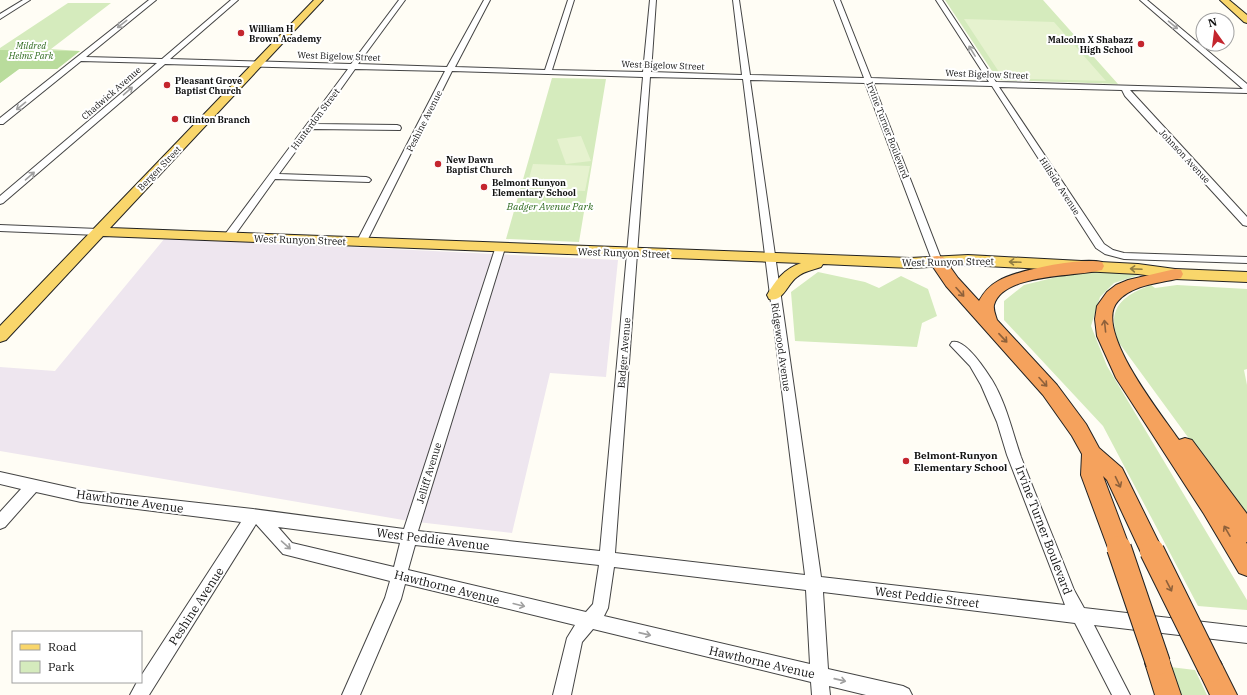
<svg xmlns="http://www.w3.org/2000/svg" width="1247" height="695" font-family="'IBM Plex Serif',serif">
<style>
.industrial{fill:#eee6ef}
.green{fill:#d5ebbd}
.forest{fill:#b9dc9c}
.pitch{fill:#e6f2cf}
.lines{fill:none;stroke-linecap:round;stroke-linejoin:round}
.minor-casing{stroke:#444;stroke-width:2}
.major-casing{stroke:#222;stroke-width:2}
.highway-casing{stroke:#222;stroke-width:2}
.minor{fill:#fff;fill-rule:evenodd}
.major{fill:#f9d66b;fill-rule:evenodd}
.highway{fill:#f5a25d;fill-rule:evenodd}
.highway-bridge-casing{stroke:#222;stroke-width:26;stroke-linecap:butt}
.highway-bridge{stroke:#f5a25d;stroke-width:24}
.oneway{stroke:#a0a0a0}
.oneway2{stroke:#917d42}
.oneway3{stroke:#8e613b}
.poi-dot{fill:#c4262e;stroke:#fff;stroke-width:1.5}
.labels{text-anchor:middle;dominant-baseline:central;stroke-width:4;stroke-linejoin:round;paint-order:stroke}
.far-poi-label{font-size:9px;font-weight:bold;fill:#111;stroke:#fff;text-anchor:start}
.far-park-label{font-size:9px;font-style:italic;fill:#2f6b1f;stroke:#fff}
.far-street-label{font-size:9px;fill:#111;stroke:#fff}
.park-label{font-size:10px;font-style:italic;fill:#2f6b1f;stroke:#fff}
.street-label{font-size:10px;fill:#111;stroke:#fff}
.poi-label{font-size:10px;font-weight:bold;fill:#111;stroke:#fff;text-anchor:start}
.near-street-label{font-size:12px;fill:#111;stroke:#fff}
</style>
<rect width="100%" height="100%" fill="#fffdf5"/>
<path class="industrial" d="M 165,238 L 618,260 L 606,377 L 550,373 L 512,533 L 409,521 L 0,451 L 0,367 L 55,371 Z"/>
<path class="green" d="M 945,0 L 1043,0 L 1118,84 L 998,80 Z
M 68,3 L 111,3 L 51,49 L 80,51 L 57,69 L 19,69 L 0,83 L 0,48 Z
M 552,78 L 606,79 L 579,242 L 506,239 Z
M 818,272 L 865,282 L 879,288 L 901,276 L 928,289 L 937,316 L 922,323 L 917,347 L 795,341 L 791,292 Z
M 1077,272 L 1136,273 L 1139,275 L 1114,283 L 1100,297 L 1091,326 L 1107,366 L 1247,600 L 1247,610 L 1198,606 L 1103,426 L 1004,320 L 1004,301 L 1024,285 Z
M 1151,285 L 1155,288 L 1177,285 L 1247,289 L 1247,369 L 1244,370 L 1247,385 L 1247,518 L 1117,340 C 1116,334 1114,327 1114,321 C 1114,300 1135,291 1151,285 Z
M 1170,667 L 1195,670 L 1207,695 L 1178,695 Z"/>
<path class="forest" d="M 0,50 L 80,51 L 57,69 L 19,69 L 0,83 Z"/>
<path class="pitch" d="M 964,19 L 1054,22 L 1106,81 L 1003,78 Z
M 581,136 L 591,161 L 566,164 L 557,139 Z
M 533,164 L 590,166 L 585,191 L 526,189 Z"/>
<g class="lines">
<defs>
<path id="minor" d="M 23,0 L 30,0 L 0,19 L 0,14 Z
M 149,0 L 156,0 L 86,57 L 162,59 L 231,0 L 238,0 L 170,59 L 351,64 L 399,0 L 405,0 L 358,64 L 447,67 L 484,0 L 490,0 L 455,67 L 545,70 L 568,0 L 574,0 L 552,70 L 643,72 L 650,0 L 656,0 L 651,72 L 742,75 L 733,0 L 739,0 L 750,75 L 864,78 L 834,0 L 840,0 L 871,78 L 989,82 L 936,0 L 942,0 L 996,82 L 1243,89 L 1140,0 L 1147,0 L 1247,84 L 1247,93 L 1130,90 L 1247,217 L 1247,226 L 1243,225 L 1125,96 L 1122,90 L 999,87 L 1104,244 L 1113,250 L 1124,253 L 1247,257 L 1247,263 L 1124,259 L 1105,254 L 1096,248 L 992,86 L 873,83 L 942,261 L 941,263 L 933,263 L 865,83 L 750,80 L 821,577 L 1065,605 L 1007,455 L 997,422 L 981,385 L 970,366 L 950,345 L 952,342 C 965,338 985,369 992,380 C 1006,403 1012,431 1021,457 C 1038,501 1057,546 1074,590 L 1084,608 L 1247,627 L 1247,643 L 1094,625 L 1130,695 L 1112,695 L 1075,623 L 823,592 L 828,669 L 903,686 L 909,689 L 912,695 L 866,695 L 829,686 L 830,695 L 812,695 L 811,682 L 593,629 L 582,642 L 571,695 L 553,695 L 567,638 L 575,625 L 405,584 L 401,599 L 360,695 L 342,695 L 385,598 L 390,581 L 283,554 L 256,524 L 149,695 L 130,695 L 137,682 L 141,682 L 141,676 L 241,522 L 81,502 L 36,492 L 5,527 L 0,529 L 0,512 L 21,489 L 0,484 L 0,472 L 81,490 L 253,509 L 404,529 L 496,246 L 504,246 L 505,248 L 418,531 L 600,551 L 643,77 L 452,71 L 366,243 L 361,246 L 356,243 L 445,71 L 355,69 L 316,124 L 397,125 L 400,126 L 401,128 L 400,130 L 312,129 L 279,174 L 366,177 L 369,178 L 371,180 L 369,182 L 275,179 L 232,239 L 228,240 L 223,237 L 348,69 L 165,64 L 3,203 L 0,204 L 0,196 L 157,63 L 81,61 L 3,124 L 0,124 L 0,118 ZM 650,77 L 743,79 L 805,575 L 615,553 ZM 278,527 L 400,543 L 394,567 L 292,543 ZM 415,545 L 599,565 L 593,604 L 586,612 L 408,570 ZM 614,567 L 806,590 L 810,664 L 604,616 L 608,608 Z
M 0,225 L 98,229 L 103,232 L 98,235 L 0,231 Z"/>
<path id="major" d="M 314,0 L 323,0 L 110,228 L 910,258 L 968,255 L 1138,264 L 1175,269 L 1247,272 L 1247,282 L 1175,279 L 1138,274 L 968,265 L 910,268 L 823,264 L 821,267 C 813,270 804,271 797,277 C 787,284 783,303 769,299 L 767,295 C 775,281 784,269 801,263 L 103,236 L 6,340 L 0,342 L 0,326 Z
M 1220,0 L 1229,0 L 1247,15 L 1247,23 L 1244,22 Z"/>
<path id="highway" d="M 937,256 L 943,257 L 958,278 L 979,301 C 984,292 989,286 998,281 C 1017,270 1080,257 1102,262 L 1104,266 L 1102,270 C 1076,277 1003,273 994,305 C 993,310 996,316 997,320 L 1057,385 L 1086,424 L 1099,448 L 1122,468 L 1163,551 L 1160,559 L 1152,562 L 1144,559 L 1107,480 L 1103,476 L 1130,548 L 1127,556 L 1119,559 L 1111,556 L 1081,475 L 1082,454 L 1072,436 L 1043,395 L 946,286 L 929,261 L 931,257 Z
M 1175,269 L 1181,270 L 1183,274 L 1181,278 C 1161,283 1133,284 1118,301 C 1092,329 1162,415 1179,440 L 1185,438 L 1192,440 L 1247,514 L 1247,542 L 1246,542 L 1247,544 L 1247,576 L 1239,573 L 1204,514 L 1116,378 L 1097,336 L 1095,319 L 1097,306 L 1107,292 L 1116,285 L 1128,280 Z
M 1158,650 L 1167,654 L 1181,695 L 1155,695 L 1145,663 L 1149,654 Z
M 1211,657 L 1220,661 L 1237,695 L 1210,695 L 1198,670 L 1202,661 Z"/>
</defs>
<use href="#minor" class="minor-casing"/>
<use href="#major" class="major-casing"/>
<use href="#highway" class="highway-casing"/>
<use href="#minor" class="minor"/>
<use href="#major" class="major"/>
<use href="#highway" class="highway"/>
<defs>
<path id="highway-bridge" d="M 1119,548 L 1158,663
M 1152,551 L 1211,670"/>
</defs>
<use href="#highway-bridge" class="highway-bridge-casing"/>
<use href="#highway-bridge" class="highway-bridge"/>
</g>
<defs><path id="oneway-shaft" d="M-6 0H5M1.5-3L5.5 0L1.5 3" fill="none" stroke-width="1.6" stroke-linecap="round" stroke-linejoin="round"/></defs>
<g class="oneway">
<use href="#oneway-shaft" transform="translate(122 24) rotate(142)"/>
<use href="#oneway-shaft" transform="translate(1173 25) rotate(40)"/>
<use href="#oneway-shaft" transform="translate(972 51) rotate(-122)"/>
<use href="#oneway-shaft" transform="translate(128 91) rotate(-41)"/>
<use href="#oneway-shaft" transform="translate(21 106) rotate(141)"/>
<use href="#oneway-shaft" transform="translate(30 176) rotate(-41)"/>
<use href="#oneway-shaft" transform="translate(286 545) rotate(41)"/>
<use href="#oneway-shaft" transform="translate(519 605) rotate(14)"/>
<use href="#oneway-shaft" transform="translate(645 634) rotate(13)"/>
<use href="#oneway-shaft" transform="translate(840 680) rotate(13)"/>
</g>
<g class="oneway2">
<use href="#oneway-shaft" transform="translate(1015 262) rotate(-178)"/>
<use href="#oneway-shaft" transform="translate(1136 269) rotate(-177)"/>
</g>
<g class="oneway3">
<use href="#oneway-shaft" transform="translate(960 292) rotate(48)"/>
<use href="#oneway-shaft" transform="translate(1105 326) rotate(-96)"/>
<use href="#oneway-shaft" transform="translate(1003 338) rotate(47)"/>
<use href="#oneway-shaft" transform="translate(1043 382) rotate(48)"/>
<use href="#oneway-shaft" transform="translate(1118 482) rotate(64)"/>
<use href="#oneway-shaft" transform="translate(1227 531) rotate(-120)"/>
<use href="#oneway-shaft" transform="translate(1169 586) rotate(63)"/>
</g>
<g class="poi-dot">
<circle cx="241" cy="33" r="4"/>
<circle cx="1141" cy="44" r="4"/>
<circle cx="167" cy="85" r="4"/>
<circle cx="175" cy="119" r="4"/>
<circle cx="438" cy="164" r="4"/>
<circle cx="484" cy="187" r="4"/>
<circle cx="906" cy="461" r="4"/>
</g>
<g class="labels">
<g class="far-poi-label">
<text x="249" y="28">William H<tspan x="249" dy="10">Brown Academy</tspan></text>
<text x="1133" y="39" text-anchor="end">Malcolm X Shabazz<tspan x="1133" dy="10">High School</tspan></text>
<text x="175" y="80">Pleasant Grove<tspan x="175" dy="10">Baptist Church</tspan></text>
<text x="183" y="119">Clinton Branch</text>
<text x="446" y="159">New Dawn<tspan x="446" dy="10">Baptist Church</tspan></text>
<text x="492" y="182">Belmont Runyon<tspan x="492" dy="10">Elementary School</tspan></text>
</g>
<g class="far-park-label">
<text x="31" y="45">Mildred<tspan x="31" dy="10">Helms Park</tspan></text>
</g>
<g class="far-street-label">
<text transform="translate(339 56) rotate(2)">West Bigelow Street</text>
<text transform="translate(663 65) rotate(2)">West Bigelow Street</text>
<text transform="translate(987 74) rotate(2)">West Bigelow Street</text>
<text transform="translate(111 93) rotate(-41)">Chadwick Avenue</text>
<text transform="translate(315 119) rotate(-53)">Hunterdon Street</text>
<text transform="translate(424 121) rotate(-63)">Peshine Avenue</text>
<text transform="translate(888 130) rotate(69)">Irvine Turner Boulevard</text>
<text transform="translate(1185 156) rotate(47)">Johnson Avenue</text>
<text transform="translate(159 168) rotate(-46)">Bergen Street</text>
<text transform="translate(1060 186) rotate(57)">Hillside Avenue</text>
</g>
<g class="park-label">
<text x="550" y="206">Badger Avenue Park</text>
</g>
<g class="street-label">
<text transform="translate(300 240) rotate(2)">West Runyon Street</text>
<text transform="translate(624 253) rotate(2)">West Runyon Street</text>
<text transform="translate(948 262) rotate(-1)">West Runyon Street</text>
<text transform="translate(781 347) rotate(82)">Ridgewood Avenue</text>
<text transform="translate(624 353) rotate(-85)">Badger Avenue</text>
<text transform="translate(429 473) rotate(-73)">Jelliff Avenue</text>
</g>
<g class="poi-label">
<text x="914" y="455">Belmont-Runyon<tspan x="914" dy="12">Elementary School</tspan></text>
</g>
<g class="near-street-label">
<text transform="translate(130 501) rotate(8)">Hawthorne Avenue</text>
<text transform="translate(1044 530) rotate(69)">Irvine Turner Boulevard</text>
<text transform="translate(433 539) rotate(7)">West Peddie Avenue</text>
<text transform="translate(447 587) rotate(14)">Hawthorne Avenue</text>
<text transform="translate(927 597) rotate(7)">West Peddie Street</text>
<text transform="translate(196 606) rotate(-57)">Peshine Avenue</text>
<text transform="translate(762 662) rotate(13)">Hawthorne Avenue</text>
</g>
</g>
<rect x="12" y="631" width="130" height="52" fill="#ffffff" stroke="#a0a0a0"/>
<rect x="20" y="644" width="20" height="6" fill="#f9d66b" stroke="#a0a0a0"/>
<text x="48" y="651" font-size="12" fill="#111111">Road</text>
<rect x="20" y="661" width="20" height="12" fill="#d5ebbd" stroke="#a0a0a0"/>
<text x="48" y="671" font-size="12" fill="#111111">Park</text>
<g transform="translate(1215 32) rotate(346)"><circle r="19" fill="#ffffff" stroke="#a0a0a0"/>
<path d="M0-3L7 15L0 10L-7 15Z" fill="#c4262e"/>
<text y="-6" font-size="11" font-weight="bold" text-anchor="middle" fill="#111111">N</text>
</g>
</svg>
